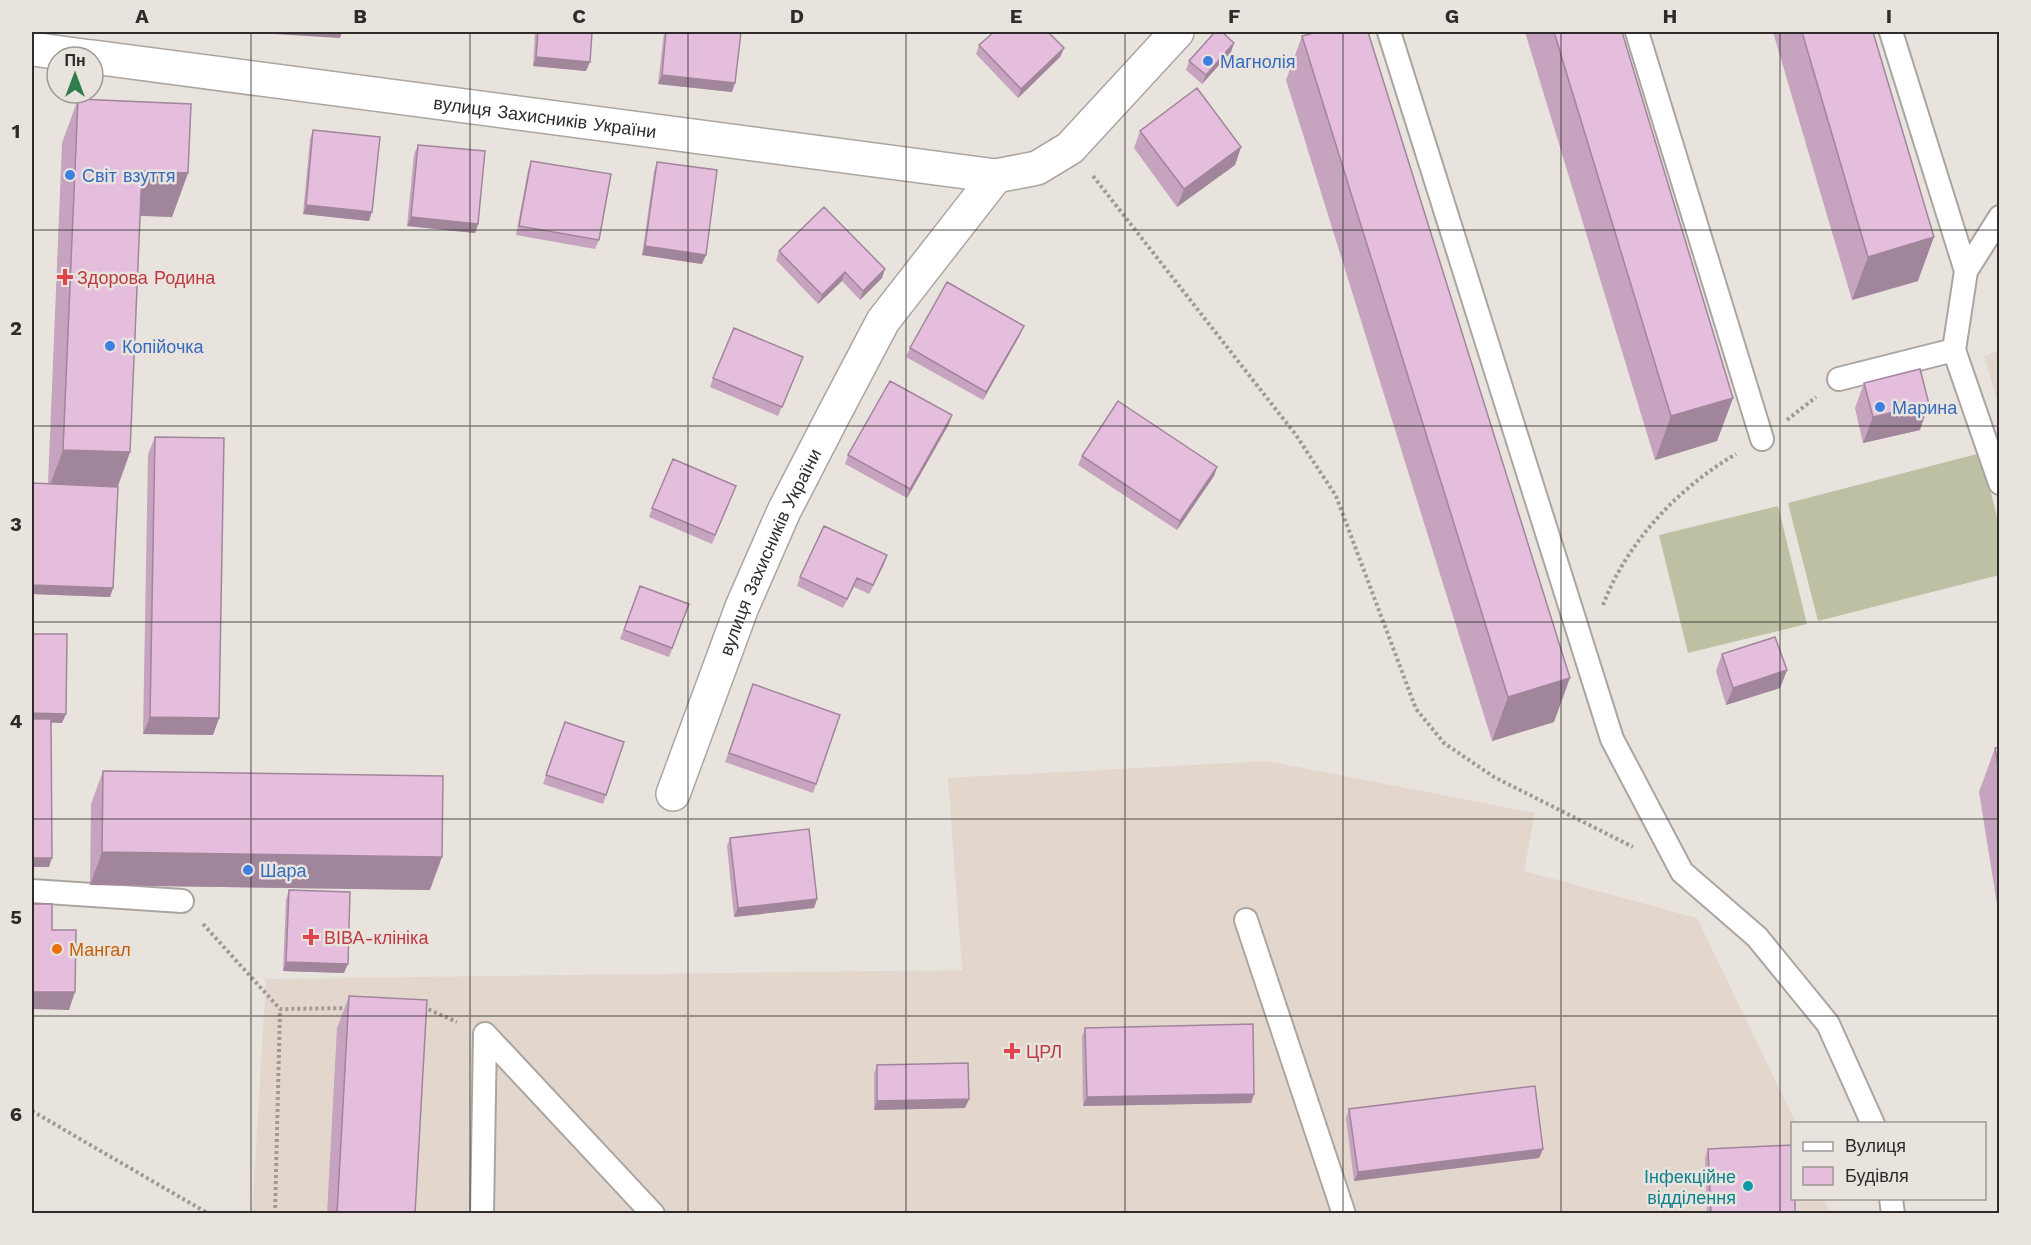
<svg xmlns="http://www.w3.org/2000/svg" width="2031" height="1245" font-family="'Work Sans',sans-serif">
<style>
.built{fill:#e3d7cd}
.pitch{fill:#bdc0a2}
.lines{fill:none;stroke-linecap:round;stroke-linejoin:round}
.lane-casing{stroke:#aba5a1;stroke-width:26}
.street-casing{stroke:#aba5a1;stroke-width:36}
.path{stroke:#9f9a97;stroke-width:4;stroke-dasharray:3 3;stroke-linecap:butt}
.lane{stroke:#fff;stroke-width:22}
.street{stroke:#fff;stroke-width:33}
.wall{fill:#c6a3be}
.shaded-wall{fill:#a1859b}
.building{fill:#e6bedd;stroke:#a1859b;stroke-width:1.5}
.grid{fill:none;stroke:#2e2b2a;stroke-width:1.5;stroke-opacity:0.55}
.shop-dot{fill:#3f7fe0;stroke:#e9e3de;stroke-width:2}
.health-dot{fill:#e0444e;stroke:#e9e3de;stroke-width:2}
.food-dot{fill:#e8710a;stroke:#e9e3de;stroke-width:2}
.culture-dot{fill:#0f9aa8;stroke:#e9e3de;stroke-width:2}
.labels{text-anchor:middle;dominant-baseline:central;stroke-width:5;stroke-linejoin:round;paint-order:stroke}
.shop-label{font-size:18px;fill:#366cbe;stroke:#e9e3de;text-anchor:start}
.street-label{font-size:18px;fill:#2e2b2a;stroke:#e9e3de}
.health-label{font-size:18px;fill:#be3a42;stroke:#e9e3de;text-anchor:start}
.food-label{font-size:18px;fill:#c56008;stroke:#e9e3de;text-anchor:start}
.culture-label{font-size:18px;fill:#0d838f;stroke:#e9e3de;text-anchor:end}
.neatline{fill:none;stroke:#2e2b2a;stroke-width:2}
.grid-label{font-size:20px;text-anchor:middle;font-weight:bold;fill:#2e2b2a}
</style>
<rect width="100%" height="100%" fill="#e9e3de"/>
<path class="built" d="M 1999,351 L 2000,351 L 1999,408 L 1984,356 Z
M 1267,761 L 1535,813 L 1524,871 L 1697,918 L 1796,1123 L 1792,1124 L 1792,1198 L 1824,1199 L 1830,1213 L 252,1214 L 266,979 L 962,970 L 948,778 Z"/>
<path class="pitch" d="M 1981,453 L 1999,525 L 1999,575 L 1818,621 L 1788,503 Z
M 1778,506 L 1807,624 L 1688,653 L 1659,535 Z"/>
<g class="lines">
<defs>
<path id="lane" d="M 1389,32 L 1612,739 L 1682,872 L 1757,937 L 1828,1024 L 1873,1124
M 1637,32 L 1762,439
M 1891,32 L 1966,271
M 2000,217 L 1966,271 L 1954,350 L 2000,483
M 1839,379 L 1954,350
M 32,891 L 182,901
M 1246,920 L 1344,1214
M 1891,1198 L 1893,1214
M 482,1214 L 485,1034 L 653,1214"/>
<g id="street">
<path d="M 32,49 L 91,57"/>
<path id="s1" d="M 93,57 L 996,176 L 1037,168 L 1070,148 L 1177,32"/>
<path id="s2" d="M 673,794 L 742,607 L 784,511 L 833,416 L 883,321 L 996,176"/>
</g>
</defs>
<use href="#lane" class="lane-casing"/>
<use href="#street" class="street-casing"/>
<path class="path" d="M 1093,176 L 1296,435 L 1336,496 L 1416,709 L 1444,743 L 1494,777 L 1633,847
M 1787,420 L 1816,397
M 1603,605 C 1627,542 1678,488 1736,454
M 203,924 L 280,1009 L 350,1008
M 423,1007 L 457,1022
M 32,1111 L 209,1214
M 275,1214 L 280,1009"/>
<use href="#lane" class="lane"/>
<use href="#street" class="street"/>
</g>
<path class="wall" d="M 535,32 L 592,32 L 586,71 L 533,66 Z
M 664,32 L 741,32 L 732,92 L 658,84 Z
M 1525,32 L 1622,32 L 1733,398 L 1717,441 L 1655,460 Z
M 1773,32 L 1873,32 L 1918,281 L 1852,300 Z
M 1302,36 L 1554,722 L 1492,741 L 1286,80 Z
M 979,45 L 1064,48 L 1060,57 L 1018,98 L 976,54 Z
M 1231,52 L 1202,84 L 1186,70 L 1189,61 Z
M 78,99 L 188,173 L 172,217 L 140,216 L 130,452 L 118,487 L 113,588 L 110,597 L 32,594 L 32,483 L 48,484 L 62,143 Z
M 313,130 L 369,221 L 303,214 L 310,139 Z
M 1140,131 L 1241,147 L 1235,165 L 1177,207 L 1134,148 Z
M 418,145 L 478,224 L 475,233 L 407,226 L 414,154 Z
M 531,161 L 599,240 L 595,249 L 516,235 L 528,170 Z
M 657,162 L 702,264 L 642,255 L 654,171 Z
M 779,251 L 882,278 L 860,300 L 842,281 L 818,304 L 776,260 Z
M 1020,335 L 983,400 L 906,357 L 910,348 Z
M 803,357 L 778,416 L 710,387 L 713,378 Z
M 1864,383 L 1920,430 L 1863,443 L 1855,408 Z
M 949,424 L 907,498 L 845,464 L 848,455 Z
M 155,437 L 219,718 L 213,735 L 143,734 L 148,454 Z
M 1082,456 L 1217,467 L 1214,476 L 1177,530 L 1078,465 Z
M 736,486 L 712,544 L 649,517 L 652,508 Z
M 884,564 L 869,594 L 854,587 L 843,608 L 797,586 L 800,577 Z
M 640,586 L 689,604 L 669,657 L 620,639 Z
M 1722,654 L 1787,670 L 1780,688 L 1726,705 L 1716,671 Z
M 753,684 L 840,715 L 813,793 L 725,762 Z
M 565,722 L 624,742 L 603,804 L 543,784 Z
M 2000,747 L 2000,923 L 1979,792 L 1995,748 Z
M 103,771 L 430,890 L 90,885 L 91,804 Z
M 730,838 L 817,899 L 814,908 L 734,917 L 727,846 Z
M 289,890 L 344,973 L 283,971 L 286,899 Z
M 349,996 L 415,1214 L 327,1214 L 337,1028 Z
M 1085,1028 L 1254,1094 L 1251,1103 L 1083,1106 L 1082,1037 Z
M 877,1065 L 969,1099 L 965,1108 L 874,1110 L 874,1074 Z
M 1349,1109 L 1543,1149 L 1539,1158 L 1354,1181 L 1346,1118 Z
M 1708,1149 L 1795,1214 L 1707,1214 L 1705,1158 Z"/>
<path class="shaded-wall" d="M 242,32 L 342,32 L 340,38 Z
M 1234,43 L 1231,52 L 1202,84 L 1206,75 Z
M 1064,48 L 1060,57 L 1018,98 L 1021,89 Z
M 536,57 L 590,62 L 586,71 L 533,66 Z
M 662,75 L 735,83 L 732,92 L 658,84 Z
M 1241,147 L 1235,165 L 1177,207 L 1184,189 Z
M 142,171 L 188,173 L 172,217 L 126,215 Z
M 306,205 L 372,212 L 369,221 L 303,214 Z
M 411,217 L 478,224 L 475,233 L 407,226 Z
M 1934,237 L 1918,281 L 1852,300 L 1868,257 Z
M 645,246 L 706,255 L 702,264 L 642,255 Z
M 885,269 L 882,278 L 860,300 L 863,291 Z
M 845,272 L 842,281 L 818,304 L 822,295 Z
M 1024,326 L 1020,335 L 983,400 L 986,392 Z
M 1733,398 L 1717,441 L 1655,460 L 1671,416 Z
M 1929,404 L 1920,430 L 1863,443 L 1873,417 Z
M 952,415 L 949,424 L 907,498 L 910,489 Z
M 63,450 L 130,452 L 114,496 L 47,493 Z
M 1217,467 L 1214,476 L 1177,530 L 1180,521 Z
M 887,555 L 884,564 L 869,594 L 873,585 Z
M 32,585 L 113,588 L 110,597 L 32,594 Z
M 1787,670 L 1780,688 L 1726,705 L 1733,688 Z
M 1570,678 L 1554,722 L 1492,741 L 1508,697 Z
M 32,713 L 66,714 L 62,723 L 32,722 Z
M 150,717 L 219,718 L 213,735 L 143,734 Z
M 102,852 L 442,857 L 430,890 L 90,885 Z
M 32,858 L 52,858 L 49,867 L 32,867 Z
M 817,899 L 814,908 L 734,917 L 738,908 Z
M 286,962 L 348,964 L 344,973 L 283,971 Z
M 32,992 L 75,992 L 69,1010 L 32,1009 Z
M 1254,1094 L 1251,1103 L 1083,1106 L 1087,1097 Z
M 969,1099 L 965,1108 L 874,1110 L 877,1101 Z
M 1543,1149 L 1539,1158 L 1354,1181 L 1358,1172 Z"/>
<path class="building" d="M 538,32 L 592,32 L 590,62 L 536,57 Z
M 666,32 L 741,32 L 735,83 L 662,75 Z
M 994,32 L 1048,32 L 1064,48 L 1021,89 L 979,45 Z
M 1215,32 L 1222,32 L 1234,43 L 1206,75 L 1189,61 Z
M 1318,32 L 1368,32 L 1570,678 L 1508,697 L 1302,36 Z
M 1554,32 L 1622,32 L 1733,398 L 1671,416 Z
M 1802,32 L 1873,32 L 1934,237 L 1868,257 Z
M 1197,88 L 1241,147 L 1184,189 L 1140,131 Z
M 78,99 L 191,104 L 188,173 L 142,171 L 130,452 L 63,450 Z
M 313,130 L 380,137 L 372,212 L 306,205 Z
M 418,145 L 485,151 L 478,224 L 411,217 Z
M 531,161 L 611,174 L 599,240 L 519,226 Z
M 657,162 L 717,170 L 706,255 L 645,246 Z
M 824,207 L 885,269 L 863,291 L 845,272 L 822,295 L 779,251 Z
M 947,282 L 1024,326 L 986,392 L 910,348 Z
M 734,328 L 803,357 L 782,407 L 713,378 Z
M 1920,369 L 1929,404 L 1873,417 L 1864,383 Z
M 890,381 L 952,415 L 910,489 L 848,455 Z
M 1118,401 L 1217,467 L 1180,521 L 1082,456 Z
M 155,437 L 224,438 L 219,718 L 150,717 Z
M 673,459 L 736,486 L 715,535 L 652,508 Z
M 32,483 L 118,487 L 113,588 L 32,585 Z
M 824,526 L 887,555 L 873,585 L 857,578 L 847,599 L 800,577 Z
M 640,586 L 689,604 L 672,648 L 624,630 Z
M 32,634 L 67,634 L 66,714 L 32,713 Z
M 1775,637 L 1787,670 L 1733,688 L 1722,654 Z
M 753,684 L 840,715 L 816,784 L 729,753 Z
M 32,719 L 51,719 L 52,858 L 32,858 Z
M 565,722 L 624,742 L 606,795 L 546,775 Z
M 2000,747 L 2000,777 L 1995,748 Z
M 103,771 L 443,776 L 442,857 L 102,852 Z
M 809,829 L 817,899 L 738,908 L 730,838 Z
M 289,890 L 350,892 L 348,964 L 286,962 Z
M 32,904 L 52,904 L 52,930 L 76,930 L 75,992 L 32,992 Z
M 349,996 L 427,1000 L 415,1214 L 337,1214 Z
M 1253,1024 L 1254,1094 L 1087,1097 L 1085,1028 Z
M 968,1063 L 969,1099 L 877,1101 L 877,1065 Z
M 1535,1086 L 1543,1149 L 1358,1172 L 1349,1109 Z
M 1792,1145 L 1792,1198 L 1795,1198 L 1795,1214 L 1711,1214 L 1708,1149 Z"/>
<path class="grid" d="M 251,32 L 251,1214M 470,32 L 470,1214M 688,32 L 688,1214M 906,32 L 906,1214M 1125,32 L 1125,1214M 1343,32 L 1343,1214M 1561,32 L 1561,1214M 1780,32 L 1780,1214M 32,230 L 2000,230M 32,426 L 2000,426M 32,622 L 2000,622M 32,819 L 2000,819M 32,1016 L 2000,1016"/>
<g class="shop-dot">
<circle cx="1208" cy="61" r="6"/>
<circle cx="70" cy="175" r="6"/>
<circle cx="110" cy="346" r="6"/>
<circle cx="1880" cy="407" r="6"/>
<circle cx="248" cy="870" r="6"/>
</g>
<g class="health-dot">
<path d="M62 268h6v6h6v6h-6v6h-6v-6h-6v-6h6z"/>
<path d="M308 928h6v6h6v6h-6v6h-6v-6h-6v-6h6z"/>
<path d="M1009 1042h6v6h6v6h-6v6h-6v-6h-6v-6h6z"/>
</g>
<circle class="food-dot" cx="57" cy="949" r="6"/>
<circle class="culture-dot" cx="1748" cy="1186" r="6"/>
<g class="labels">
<g class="shop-label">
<text x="1220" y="61">Магнолія</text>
<text x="82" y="175">Світ взуття</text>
<text x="122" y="346">Копійочка</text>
<text x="1892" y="407">Марина</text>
<text x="260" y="870">Шара</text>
</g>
<g class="street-label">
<text stroke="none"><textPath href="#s1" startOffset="456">вулиця Захисників України</textPath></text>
<text stroke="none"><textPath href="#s2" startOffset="261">вулиця Захисників України</textPath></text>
</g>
<g class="health-label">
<text x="77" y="277">Здорова Родина</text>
<text x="324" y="937">ВІВА-клініка</text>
<text x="1026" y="1051">ЦРЛ</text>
</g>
<g class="food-label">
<text x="69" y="949">Мангал</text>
</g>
<g class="culture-label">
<text x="1736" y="1176">Інфекційне<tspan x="1736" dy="21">відділення</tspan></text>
</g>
</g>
<rect width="2031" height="1245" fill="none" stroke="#e9e3de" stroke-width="66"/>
<rect x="1791" y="1122" width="195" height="78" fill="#e9e3de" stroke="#9e9996" stroke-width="1.5"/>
<rect x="1803" y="1142" width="30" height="9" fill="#ffffff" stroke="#9e9996" stroke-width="1.5"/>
<text x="1845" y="1152" font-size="18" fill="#2e2b2a">Вулиця</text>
<rect x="1803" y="1167" width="30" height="18" fill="#e6bedd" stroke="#9e9996" stroke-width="1.5"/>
<text x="1845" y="1182" font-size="18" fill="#2e2b2a">Будівля</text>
<g transform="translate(75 75)"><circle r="28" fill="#e9e3de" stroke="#9e9996" stroke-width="1.5"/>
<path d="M0-4.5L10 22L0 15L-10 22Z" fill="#2e7d4d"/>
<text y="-9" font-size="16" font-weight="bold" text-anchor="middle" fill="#2e2b2a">Пн</text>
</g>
<rect x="33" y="33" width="1965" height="1179" class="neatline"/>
<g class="grid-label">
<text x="142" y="23">A</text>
<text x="360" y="23">B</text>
<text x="579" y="23">C</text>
<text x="797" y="23">D</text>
<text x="1016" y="23">E</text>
<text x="1234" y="23">F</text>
<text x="1452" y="23">G</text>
<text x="1670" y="23">H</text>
<text x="1889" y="23">I</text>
<text x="16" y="138">1</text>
<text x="16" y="335">2</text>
<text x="16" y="531">3</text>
<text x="16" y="728">4</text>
<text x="16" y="924">5</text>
<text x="16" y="1121">6</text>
</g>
</svg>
